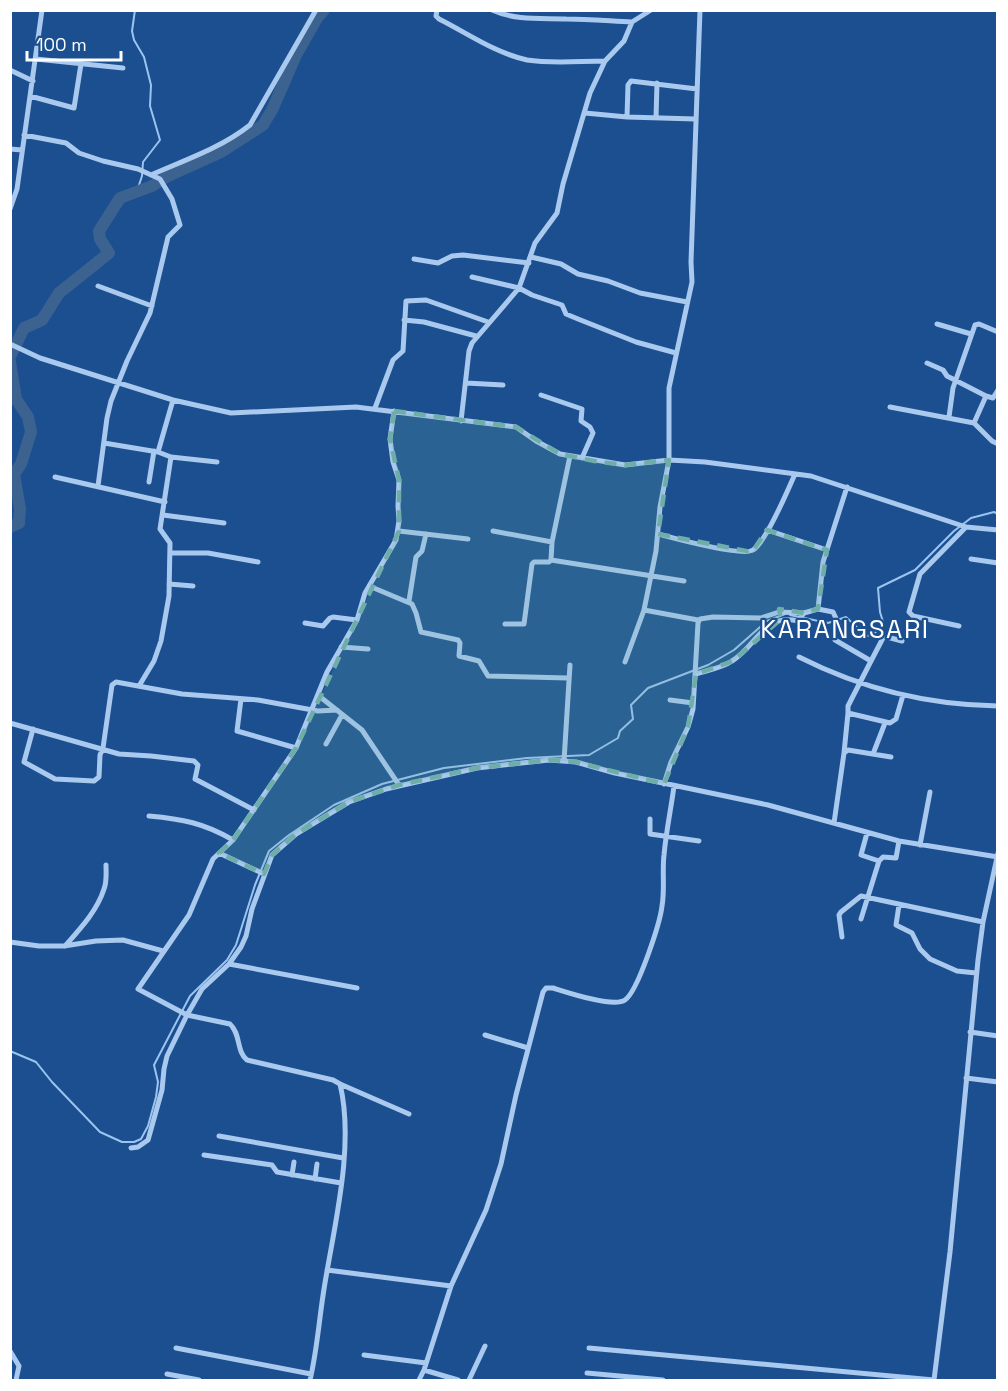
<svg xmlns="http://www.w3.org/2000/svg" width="1008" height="1391" font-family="'Space Grotesk',sans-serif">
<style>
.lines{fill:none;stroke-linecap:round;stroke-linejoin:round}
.stream{stroke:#9cc4f0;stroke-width:2}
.river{stroke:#3c6290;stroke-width:12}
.minor{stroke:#a9c9ee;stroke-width:5}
.marked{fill:#6fada8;fill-opacity:0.2;stroke:#6fada8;stroke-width:4.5;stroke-dasharray:12 8;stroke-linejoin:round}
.labels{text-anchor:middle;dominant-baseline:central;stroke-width:4.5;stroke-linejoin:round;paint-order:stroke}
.quarter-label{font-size:26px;letter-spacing:1.5px;fill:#fff;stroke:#1b4f8f}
</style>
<rect width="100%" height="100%" fill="#1b4f8f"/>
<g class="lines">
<path class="stream" d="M 135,10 L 132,31 L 134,40 L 144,57 L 151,85 L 150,106 L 160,140 L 143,162 L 142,176 L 137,191
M 790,615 L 828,623 L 846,617 L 866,636 L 872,635 L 884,625 L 880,612 L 878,588 L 915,570 L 954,531 L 971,518 L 994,512 L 998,514
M 10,1051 L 36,1062 L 52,1082 L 100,1132 L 122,1142 L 134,1142 L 141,1139 L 148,1126 L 156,1097 L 158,1082 L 154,1065 L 190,996 L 227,960 L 236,945 L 255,885 L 269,851 L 289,835 L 334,805 L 382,784 L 444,768 L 527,758 L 589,755 L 618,738 L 620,731 L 633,719 L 631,705 L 648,688 L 708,665 L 734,650 L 767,621 L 785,614"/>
<path class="river" d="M 10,357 L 24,328 L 42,320 L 59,293 L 109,253 L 100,239 L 99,231 L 120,198 L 152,186 L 168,176 L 221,152 L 263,125 L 272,110 L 296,55 L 317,18 L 324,10
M 10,362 L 16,399 L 28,417 L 31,432 L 21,464 L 14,474 L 20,509 L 19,523 L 10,527"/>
<path class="minor" d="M 437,10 L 436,16 L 439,19 C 467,33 495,53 527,60 C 552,64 580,61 605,61
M 492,10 C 517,21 541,18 566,19 C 588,19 610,21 632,22
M 36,59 L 123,68
M 10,70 L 33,81
M 30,96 L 74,108 L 81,64
M 585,113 L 627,117 L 695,119
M 627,117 L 628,85 L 631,81 L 697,89
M 656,118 L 657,83
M 24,135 L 66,143 L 79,153 L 103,161 L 138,169 L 160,179 L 172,199 L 180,225 L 168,237 L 150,313 L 127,361 L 111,401 L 107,418 L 98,486
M 10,149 L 22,150
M 151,175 C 185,160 221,148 250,125 L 316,10
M 10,209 L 17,189 L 42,10
M 531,257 L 561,264 L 578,274 L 608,281 L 640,293 L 687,302
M 414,259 L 438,263 L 452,256 L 463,255 L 529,263
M 472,277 L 519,288 L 532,295 L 562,305 L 566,314 L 578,319 L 636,342 L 676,353
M 98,286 L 152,306
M 404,320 L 424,322 L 476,336
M 937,324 L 971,334
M 10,344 L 40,358 L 173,400 L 231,413 L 356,407 L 516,427 L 536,441 L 560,454 L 625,465 L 669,460 L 705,462 L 811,476 L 966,527 L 998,530
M 927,363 L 943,370 L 947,376 L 986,396
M 466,383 L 503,385
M 541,395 L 582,409 L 581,421 L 590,427 L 593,433 L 582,458
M 890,407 L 974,423 L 992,441 L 998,444
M 375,408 L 393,360 L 403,351 L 406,301 L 426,300 L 488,322
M 949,417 L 953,388 L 975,325 L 979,324 L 998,332
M 461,421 L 469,351 L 472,343 L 519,288 L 535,243 L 557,213 L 563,184 L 590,93 L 605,61 L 624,41 L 632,22 L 651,10
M 974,423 L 986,396 L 993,398 L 998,390
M 104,443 L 158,452 L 171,457 L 160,529 L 170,543 L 169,596 L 161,641 L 154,661 L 139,686
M 158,452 L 173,400
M 570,456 L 552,542 L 551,560 L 684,581
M 171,457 L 217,462
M 55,477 L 165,502
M 149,482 L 154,451
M 163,515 L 224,523
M 767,530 L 827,550
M 399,531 L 468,539
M 493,531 L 552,542
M 658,534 C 673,538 742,557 753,550 C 766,542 788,490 795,474
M 170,553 L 208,553 L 258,562
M 971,559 L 998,563
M 169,584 L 193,586
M 369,586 L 412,604 L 416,613 L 421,632 L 458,640 L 460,643 L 459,656 L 479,661 L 488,676 L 568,678
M 409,601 L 416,557 L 422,551 L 426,534
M 818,609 L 823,562 L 847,487
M 644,610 L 698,620
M 305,623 L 323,626 L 330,618 L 333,617 L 357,620
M 505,624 L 524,624 L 532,564 L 534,562 L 549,562 L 551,560
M 959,626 L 913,616 L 909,612 L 920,574 L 966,527
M 341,647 L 368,649
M 799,657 C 862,689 926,705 998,706
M 871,661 L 848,706 L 848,713 L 890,723 L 896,719 L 903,695
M 625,662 L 644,610 L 656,551 L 660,507 L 669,460 L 669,388 L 692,282 L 691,262 L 700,10
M 696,674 C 708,670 722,668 732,661 C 757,646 763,613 798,621 L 804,613
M 319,696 L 362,730 L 399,785
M 241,699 L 237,731 L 296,748
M 670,700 L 693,703
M 10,723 L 119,754 L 151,756 L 194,761 L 198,765 L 195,779 L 254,810
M 33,729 L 24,762 L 55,779 L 94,781 L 99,777 L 100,755 L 103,748 L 112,685 L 116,682 L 182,694 L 258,700 L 318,711 L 337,710
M 326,744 L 342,715
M 844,753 L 848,713
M 873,754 L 885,723
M 564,761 L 570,665
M 664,784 L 671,762 L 688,727 L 693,709 L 698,623 L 700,619 L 713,617 L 761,618 L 779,612 L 804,613 L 818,609 L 833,612 L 839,625 L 834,634 L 835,640 L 871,661 L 883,638 L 887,637 L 902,641
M 149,816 C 182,819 204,823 233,840
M 650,819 L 650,834 L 699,841
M 834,823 L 844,753 L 848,750 L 891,757
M 867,833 L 861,855 L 879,861
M 920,845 L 930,792
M 219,853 L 264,874
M 899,905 L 896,925 L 912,933 L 920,949 L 930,959 L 957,971 L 976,973
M 861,919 L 879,861 L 883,857 L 896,858 L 899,841
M 842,937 L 839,915 L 841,912 L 861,896 L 983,922
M 10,942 L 39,946 L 64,946 L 96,941 L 123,940 L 163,951
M 65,946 C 80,929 97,911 104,889 C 107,882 106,872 106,865
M 229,964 L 357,988
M 970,1032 L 998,1036
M 485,1035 L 528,1048
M 966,1078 L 998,1082
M 340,1084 L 409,1114
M 219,1136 L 343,1158
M 131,1148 L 138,1147 L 148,1140 L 162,1090 L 164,1069 L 167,1056 L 187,1015 L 202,989 L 229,964 L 241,947 L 246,936 L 252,909 L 272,855 L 296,834 L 329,814 L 349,802 L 386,789 L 477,768 L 549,760 L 576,762 L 615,773 L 768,805 L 899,841 L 998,857
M 204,1155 L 272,1165 L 277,1172 L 341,1183
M 292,1175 L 294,1162
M 315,1179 L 317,1164
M 327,1270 L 451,1286
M 176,1348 L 311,1374
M 589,1348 L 934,1380
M 10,1351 L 19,1366 L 16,1380
M 364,1355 L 426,1363
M 424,1370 L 458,1380
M 587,1373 L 663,1380
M 167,1374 L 199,1380
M 310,1380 C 317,1351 319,1320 324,1289 C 334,1226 355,1146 340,1084 L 333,1080 L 247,1060 C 236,1051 241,1034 230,1024 L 187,1015 L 138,989 L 189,915 L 213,859 L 233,840 L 296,748 L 327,672 L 357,620 L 365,593 L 396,540 L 399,521 L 398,506 L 399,480 L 393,462 L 390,439 L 394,411
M 419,1380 L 424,1370 L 451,1286 L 486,1210 L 501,1164 L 516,1095 L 543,992 L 546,988 L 553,988 C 566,992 613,1008 625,1000 C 638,991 660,923 662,906 C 665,889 662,872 664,855 C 666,832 671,809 674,786
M 469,1380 L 485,1346
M 934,1380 L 950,1252 L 978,960 L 983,922 L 998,853"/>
</g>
<path class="marked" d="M 394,411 L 516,427 L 560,454 L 594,461 L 625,465 L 669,460 L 658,534 L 752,552 L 767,530 L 827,550 L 818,609 L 804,613 L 779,609 L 781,619 L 733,661 L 696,674 L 688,727 L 664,784 L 576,762 L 549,760 L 477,768 L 399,785 L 349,802 L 296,834 L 272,855 L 264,874 L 219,853 L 233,840 L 296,748 L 399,531 L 399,480 L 390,439 Z"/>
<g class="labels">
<g class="quarter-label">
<text x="845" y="629">KARANGSARI</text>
</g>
</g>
<rect width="1008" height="1391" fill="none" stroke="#ffffff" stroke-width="24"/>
<path d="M27 51v9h94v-9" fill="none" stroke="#ffffff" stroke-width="3"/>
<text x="36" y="51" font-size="18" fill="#ffffff" stroke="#1b4f8f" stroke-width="4.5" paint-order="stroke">100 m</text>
</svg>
